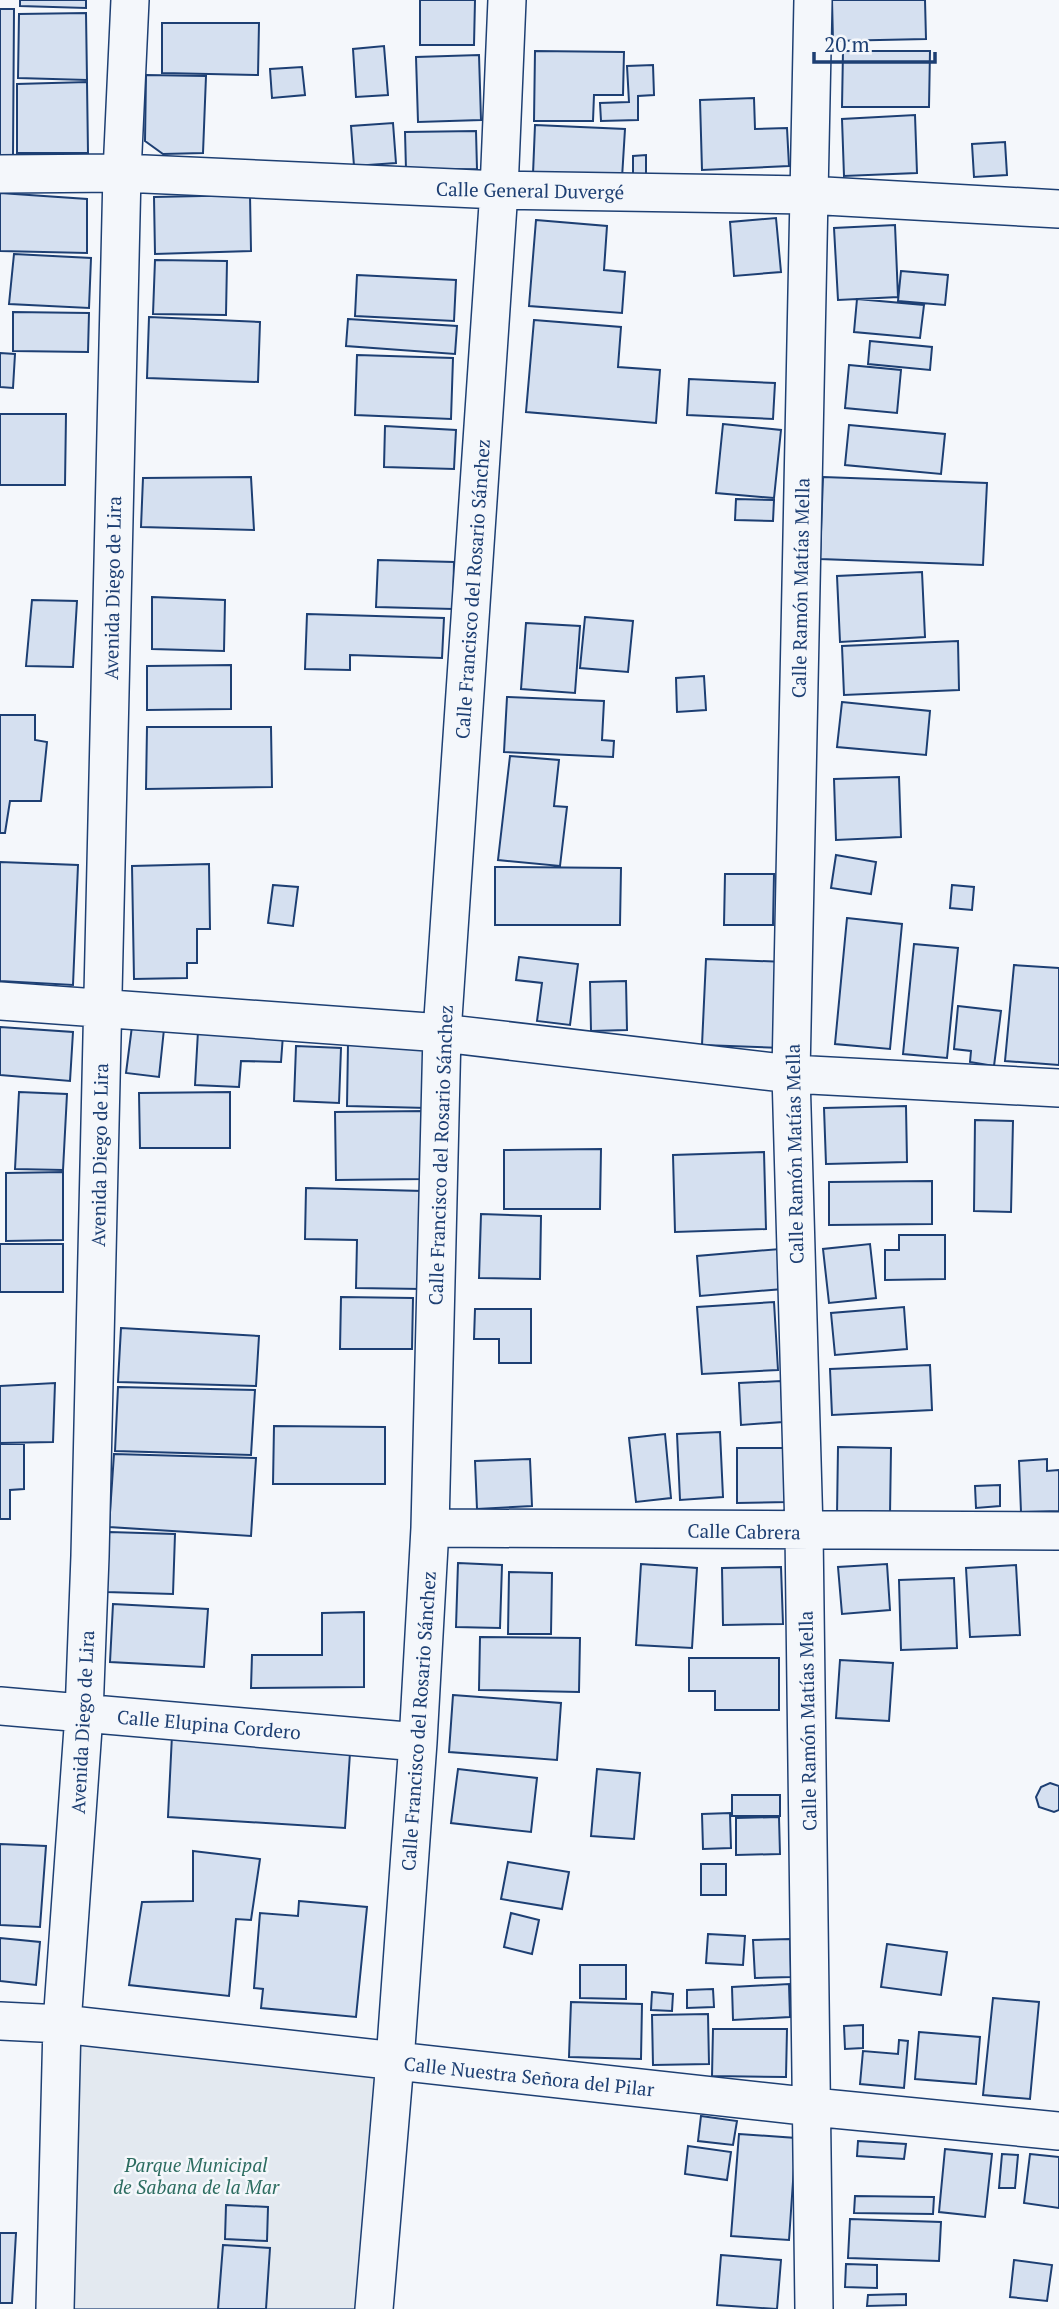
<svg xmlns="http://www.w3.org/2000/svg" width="1059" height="2309" font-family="'PT Serif',serif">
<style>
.green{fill:#e3e9f0;stroke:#687fa3;stroke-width:2}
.building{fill:#d5e0f0;stroke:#1d3f73;stroke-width:2}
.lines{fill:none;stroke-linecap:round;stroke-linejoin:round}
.minor-casing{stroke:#1d3f73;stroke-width:40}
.minor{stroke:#f4f7fb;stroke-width:37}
.labels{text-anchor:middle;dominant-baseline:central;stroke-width:5;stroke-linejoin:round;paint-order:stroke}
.street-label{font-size:19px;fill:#1d3f73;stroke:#f4f7fb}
.park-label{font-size:19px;font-style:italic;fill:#2c6c60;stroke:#f4f7fb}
</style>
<rect width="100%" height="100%" fill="#f4f7fb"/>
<path class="green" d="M 62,2024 L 395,2061 L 374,2309 L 55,2309 Z"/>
<path class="building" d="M 20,0 L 86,0 L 86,8 L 20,6 Z
M 420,0 L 475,0 L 474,45 L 420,45 Z
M 832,0 L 925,0 L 926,39 L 833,41 Z
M 0,9 L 14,9 L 13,157 L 0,157 Z
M 86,13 L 87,80 L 18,78 L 19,14 Z
M 162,23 L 259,23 L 258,75 L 162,73 Z
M 384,46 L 388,95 L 356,97 L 353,49 Z
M 535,51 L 624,52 L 623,95 L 594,95 L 593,121 L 534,121 Z
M 843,51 L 930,51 L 929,107 L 842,107 Z
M 479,55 L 481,120 L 418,122 L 416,57 Z
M 653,65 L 654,95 L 638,96 L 638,120 L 601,121 L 600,103 L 629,102 L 627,66 Z
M 302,67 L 305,95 L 272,98 L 270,69 Z
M 146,75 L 206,76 L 203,153 L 163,154 L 145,141 Z
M 87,82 L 88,153 L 17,153 L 17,84 Z
M 754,98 L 755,129 L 787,128 L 789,166 L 702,170 L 700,100 Z
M 915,115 L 917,173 L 844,176 L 842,119 Z
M 393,123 L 396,163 L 354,166 L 351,126 Z
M 535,125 L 625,129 L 622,178 L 533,174 Z
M 476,131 L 477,169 L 406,170 L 405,132 Z
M 1005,142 L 1007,175 L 974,177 L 972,144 Z
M 646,155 L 646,175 L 633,175 L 633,156 Z
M 0,193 L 87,199 L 87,253 L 0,251 Z
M 250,195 L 251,251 L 155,254 L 154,197 Z
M 776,218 L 781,272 L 734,276 L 730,222 Z
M 536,220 L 607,226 L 604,270 L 625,272 L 622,313 L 529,306 Z
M 895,225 L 898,297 L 838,300 L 834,228 Z
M 14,254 L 91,258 L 89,308 L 9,304 Z
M 155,260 L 227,261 L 226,315 L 153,314 Z
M 901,271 L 948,275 L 945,305 L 898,301 Z
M 357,275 L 456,280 L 454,321 L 355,316 Z
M 857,299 L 924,305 L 920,338 L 854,332 Z
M 13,312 L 89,313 L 88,352 L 13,351 Z
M 149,317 L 260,322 L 258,382 L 147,378 Z
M 348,319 L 457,326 L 455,354 L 346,346 Z
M 534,320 L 621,327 L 618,367 L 660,370 L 656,423 L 526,412 Z
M 870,341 L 932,347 L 930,370 L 868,364 Z
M 0,353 L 15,354 L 13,388 L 0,387 Z
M 357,355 L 453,358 L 451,419 L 355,415 Z
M 849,365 L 901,370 L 897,413 L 845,408 Z
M 689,379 L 775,383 L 773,419 L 687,415 Z
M 0,414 L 66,414 L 65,485 L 0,485 Z
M 723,424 L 781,430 L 774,498 L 716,493 Z
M 849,425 L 945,434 L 941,474 L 845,465 Z
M 385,426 L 456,430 L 454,469 L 384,467 Z
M 251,477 L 254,530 L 141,527 L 143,478 Z
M 823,477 L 987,483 L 983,565 L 820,559 Z
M 736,499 L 774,500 L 773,521 L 735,520 Z
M 378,560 L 454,562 L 453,609 L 376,607 Z
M 922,572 L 925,637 L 840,642 L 837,576 Z
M 152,597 L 225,600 L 224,651 L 152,649 Z
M 32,600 L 77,601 L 73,667 L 26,666 Z
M 307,614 L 444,618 L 442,658 L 350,655 L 350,670 L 305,669 Z
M 585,617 L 633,621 L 628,672 L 580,668 Z
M 526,623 L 580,626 L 575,693 L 521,689 Z
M 958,641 L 959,690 L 844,695 L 842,646 Z
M 231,665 L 231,709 L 147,710 L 147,666 Z
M 704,676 L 706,710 L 677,712 L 676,678 Z
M 507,697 L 604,701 L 602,740 L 614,741 L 613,757 L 504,752 Z
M 842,702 L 930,711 L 926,755 L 837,747 Z
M 0,715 L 35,715 L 35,740 L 47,742 L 41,801 L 10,801 L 5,833 L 0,833 Z
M 147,727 L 271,727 L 272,787 L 146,789 Z
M 510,756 L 559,760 L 554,806 L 567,807 L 560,866 L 498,860 Z
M 899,777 L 901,837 L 836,840 L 834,779 Z
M 836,855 L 876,862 L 871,894 L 831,888 Z
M 0,862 L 78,865 L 73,985 L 0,981 Z
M 209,864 L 210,929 L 197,929 L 197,963 L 187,963 L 187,978 L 134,979 L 132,866 Z
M 495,867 L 621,868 L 620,925 L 495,925 Z
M 725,874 L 774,874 L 773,925 L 724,925 Z
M 273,885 L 298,887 L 293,926 L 268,923 Z
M 952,885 L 974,887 L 972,910 L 950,908 Z
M 847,918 L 902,924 L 890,1049 L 835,1044 Z
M 914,944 L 958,948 L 947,1058 L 903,1054 Z
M 519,957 L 578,964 L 570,1025 L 537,1021 L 542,983 L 516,980 Z
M 706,959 L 786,962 L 782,1048 L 702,1045 Z
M 1014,965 L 1059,968 L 1059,1065 L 1005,1061 Z
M 626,981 L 627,1030 L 591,1031 L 590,982 Z
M 958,1006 L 1001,1011 L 994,1066 L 970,1062 L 971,1051 L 954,1049 Z
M 132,1026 L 164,1029 L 159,1077 L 126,1073 Z
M 0,1027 L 73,1032 L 70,1081 L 0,1075 Z
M 198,1031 L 283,1035 L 281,1062 L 241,1061 L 239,1087 L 195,1085 Z
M 348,1043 L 429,1044 L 427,1108 L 347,1106 Z
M 296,1046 L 341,1048 L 339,1103 L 294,1101 Z
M 19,1092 L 67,1094 L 63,1170 L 15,1169 Z
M 230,1092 L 230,1148 L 140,1148 L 139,1093 Z
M 906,1106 L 907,1162 L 826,1164 L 824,1108 Z
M 425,1111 L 426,1179 L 336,1180 L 335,1112 Z
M 975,1120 L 1013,1121 L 1011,1212 L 974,1211 Z
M 601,1149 L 600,1209 L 504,1209 L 504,1150 Z
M 764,1152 L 766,1229 L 675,1232 L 673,1155 Z
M 63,1172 L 63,1240 L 6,1241 L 6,1173 Z
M 932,1181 L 932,1224 L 829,1225 L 829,1182 Z
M 306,1188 L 423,1191 L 421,1289 L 356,1288 L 357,1240 L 305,1239 Z
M 481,1214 L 541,1216 L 540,1279 L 479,1278 Z
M 899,1235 L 945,1235 L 945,1279 L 885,1280 L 885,1250 L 899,1250 Z
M 0,1244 L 63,1244 L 63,1292 L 0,1292 Z
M 870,1244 L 876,1298 L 829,1303 L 823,1249 Z
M 780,1249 L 783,1289 L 700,1296 L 697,1256 Z
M 341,1297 L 413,1298 L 412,1349 L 340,1349 Z
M 774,1302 L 778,1370 L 702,1374 L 697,1307 Z
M 904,1307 L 907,1349 L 835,1355 L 831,1313 Z
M 475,1309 L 531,1309 L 531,1363 L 499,1363 L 499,1339 L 474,1339 Z
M 121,1328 L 259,1336 L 256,1386 L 118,1382 Z
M 930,1365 L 932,1410 L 832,1415 L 830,1369 Z
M 781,1381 L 783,1422 L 741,1425 L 739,1383 Z
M 55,1383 L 53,1442 L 0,1443 L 0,1386 Z
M 118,1387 L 255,1390 L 251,1455 L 115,1451 Z
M 274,1426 L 385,1427 L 385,1484 L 273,1484 Z
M 720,1432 L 723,1497 L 680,1500 L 677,1434 Z
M 665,1434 L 671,1498 L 636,1502 L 629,1438 Z
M 0,1444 L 24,1444 L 24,1489 L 10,1490 L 10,1519 L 0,1519 Z
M 838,1447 L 891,1448 L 890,1515 L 837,1515 Z
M 737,1448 L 787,1448 L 788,1502 L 737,1503 Z
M 114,1454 L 256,1458 L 251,1536 L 109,1527 Z
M 530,1459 L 532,1506 L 477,1509 L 475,1461 Z
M 1047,1459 L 1047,1471 L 1059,1470 L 1059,1511 L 1021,1512 L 1019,1461 Z
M 1000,1485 L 1000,1506 L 976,1508 L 975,1486 Z
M 109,1532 L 175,1534 L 173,1594 L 106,1592 Z
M 458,1563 L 502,1565 L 500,1628 L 456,1627 Z
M 641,1564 L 697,1568 L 692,1648 L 636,1645 Z
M 887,1564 L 890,1610 L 842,1614 L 838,1567 Z
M 1016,1565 L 1020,1635 L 970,1637 L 966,1568 Z
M 781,1567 L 783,1624 L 723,1625 L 722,1568 Z
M 509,1572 L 552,1573 L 551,1634 L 508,1634 Z
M 954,1578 L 957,1648 L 901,1650 L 899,1580 Z
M 113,1604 L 208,1609 L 204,1667 L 110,1662 Z
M 364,1612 L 364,1687 L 251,1688 L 252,1655 L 322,1655 L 322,1613 Z
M 480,1637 L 580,1638 L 579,1692 L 479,1690 Z
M 689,1658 L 779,1658 L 779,1710 L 715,1710 L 715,1691 L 689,1691 Z
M 840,1660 L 893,1663 L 889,1721 L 836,1718 Z
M 453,1695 L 561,1703 L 557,1760 L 449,1752 Z
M 172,1735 L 350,1753 L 345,1828 L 168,1817 Z
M 458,1769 L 537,1778 L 531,1832 L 451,1823 Z
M 597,1769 L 640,1773 L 634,1839 L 591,1836 Z
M 1050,1783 L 1059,1786 L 1059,1810 L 1054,1812 L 1039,1807 L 1036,1797 L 1041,1787 Z
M 732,1795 L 780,1795 L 780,1816 L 732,1816 Z
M 730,1813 L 731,1848 L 703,1849 L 702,1814 Z
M 779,1817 L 780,1854 L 736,1855 L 736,1818 Z
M 0,1844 L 46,1846 L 40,1927 L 0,1925 Z
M 193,1851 L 260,1859 L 251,1920 L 236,1919 L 229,1996 L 129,1985 L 142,1902 L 193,1901 Z
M 508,1862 L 569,1872 L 562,1909 L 501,1899 Z
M 701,1864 L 726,1864 L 726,1895 L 701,1895 Z
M 299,1901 L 367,1907 L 356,2017 L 261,2008 L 263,1989 L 254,1988 L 260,1913 L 298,1916 Z
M 511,1913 L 539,1920 L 532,1954 L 504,1947 Z
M 708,1934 L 745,1936 L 743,1965 L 706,1963 Z
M 0,1938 L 40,1942 L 36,1985 L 0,1981 Z
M 790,1939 L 791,1977 L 755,1978 L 753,1940 Z
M 887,1944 L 947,1952 L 941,1995 L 881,1987 Z
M 580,1965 L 626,1965 L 626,1999 L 580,1998 Z
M 789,1984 L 790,2017 L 733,2020 L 732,1987 Z
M 713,1989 L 714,2007 L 687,2008 L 687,1990 Z
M 652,1992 L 673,1994 L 672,2011 L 651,2010 Z
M 993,1998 L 1039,2002 L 1030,2099 L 983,2095 Z
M 571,2002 L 642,2004 L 641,2059 L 569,2057 Z
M 708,2014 L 709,2064 L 653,2065 L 652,2015 Z
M 863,2025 L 863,2048 L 845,2049 L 844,2026 Z
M 713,2029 L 787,2029 L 786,2077 L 712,2076 Z
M 919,2032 L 980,2037 L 976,2084 L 915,2079 Z
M 899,2040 L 908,2041 L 904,2088 L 860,2084 L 863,2051 L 898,2054 Z
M 701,2116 L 737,2121 L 733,2145 L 698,2141 Z
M 739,2134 L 796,2138 L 789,2240 L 731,2236 Z
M 858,2141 L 906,2144 L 904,2159 L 857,2156 Z
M 688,2146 L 731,2152 L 727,2180 L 685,2174 Z
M 945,2149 L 992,2154 L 985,2217 L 939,2212 Z
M 1002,2154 L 1018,2155 L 1015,2188 L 999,2188 Z
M 1030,2154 L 1059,2157 L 1059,2208 L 1024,2203 Z
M 855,2196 L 934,2197 L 933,2214 L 854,2213 Z
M 226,2205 L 268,2207 L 267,2241 L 225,2239 Z
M 850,2219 L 941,2222 L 939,2261 L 848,2258 Z
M 0,2233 L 16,2233 L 12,2303 L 0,2303 Z
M 223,2245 L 270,2248 L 266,2309 L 218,2309 Z
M 721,2255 L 781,2260 L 777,2309 L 717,2305 Z
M 1014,2260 L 1052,2265 L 1047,2301 L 1010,2297 Z
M 846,2264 L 877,2265 L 877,2288 L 845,2287 Z
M 906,2294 L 906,2305 L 867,2306 L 868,2295 Z"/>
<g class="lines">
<defs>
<path id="minor" d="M 813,0 L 791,1074 L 804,1531 L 814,2309
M 0,174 L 122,173 L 499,190 L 807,195 L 1059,209
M 0,1001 L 442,1033 L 791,1074 L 1059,1088
M 430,1528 L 1059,1531
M 0,1706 L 418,1742
M 0,2021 L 62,2024 L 813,2107 L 1059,2131
M 55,2309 L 62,2024 L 84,1714 L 90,1556 L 122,173 L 130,0
M 374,2309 L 395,2061 L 418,1742 L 430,1528 L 442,1033 L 499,190 L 507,0"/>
</defs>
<use href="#minor" class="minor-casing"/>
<use href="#minor" class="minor"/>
</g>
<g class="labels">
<g class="street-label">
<text transform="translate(530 190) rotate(1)">Calle General Duvergé</text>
<text transform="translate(112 588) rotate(-89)">Avenida Diego de Lira</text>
<text transform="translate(800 588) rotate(-89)">Calle Ramón Matías Mella</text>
<text transform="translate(472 589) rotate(-86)">Calle Francisco del Rosario Sánchez</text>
<text transform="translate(794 1154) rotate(-91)">Calle Ramón Matías Mella</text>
<text transform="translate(99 1155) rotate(-89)">Avenida Diego de Lira</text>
<text transform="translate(440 1155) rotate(-88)">Calle Francisco del Rosario Sánchez</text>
<text transform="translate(744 1531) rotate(1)">Calle Cabrera</text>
<text transform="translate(418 1721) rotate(-86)">Calle Francisco del Rosario Sánchez</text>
<text transform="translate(807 1721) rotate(-91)">Calle Ramón Matías Mella</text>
<text transform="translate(82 1722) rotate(-87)">Avenida Diego de Lira</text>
<text transform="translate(209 1724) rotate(5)">Calle Elupina Cordero</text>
<text transform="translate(529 2076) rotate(6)">Calle Nuestra Señora del Pilar</text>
</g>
<g class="park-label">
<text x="196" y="2164">Parque Municipal<tspan x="196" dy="22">de Sabana de la Mar</tspan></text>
</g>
</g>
<path d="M814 52v10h121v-10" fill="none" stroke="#1d3f73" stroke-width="3.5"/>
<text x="824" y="52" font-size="21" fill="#1d3f73" stroke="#f4f7fb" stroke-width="5" paint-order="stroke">20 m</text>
</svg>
